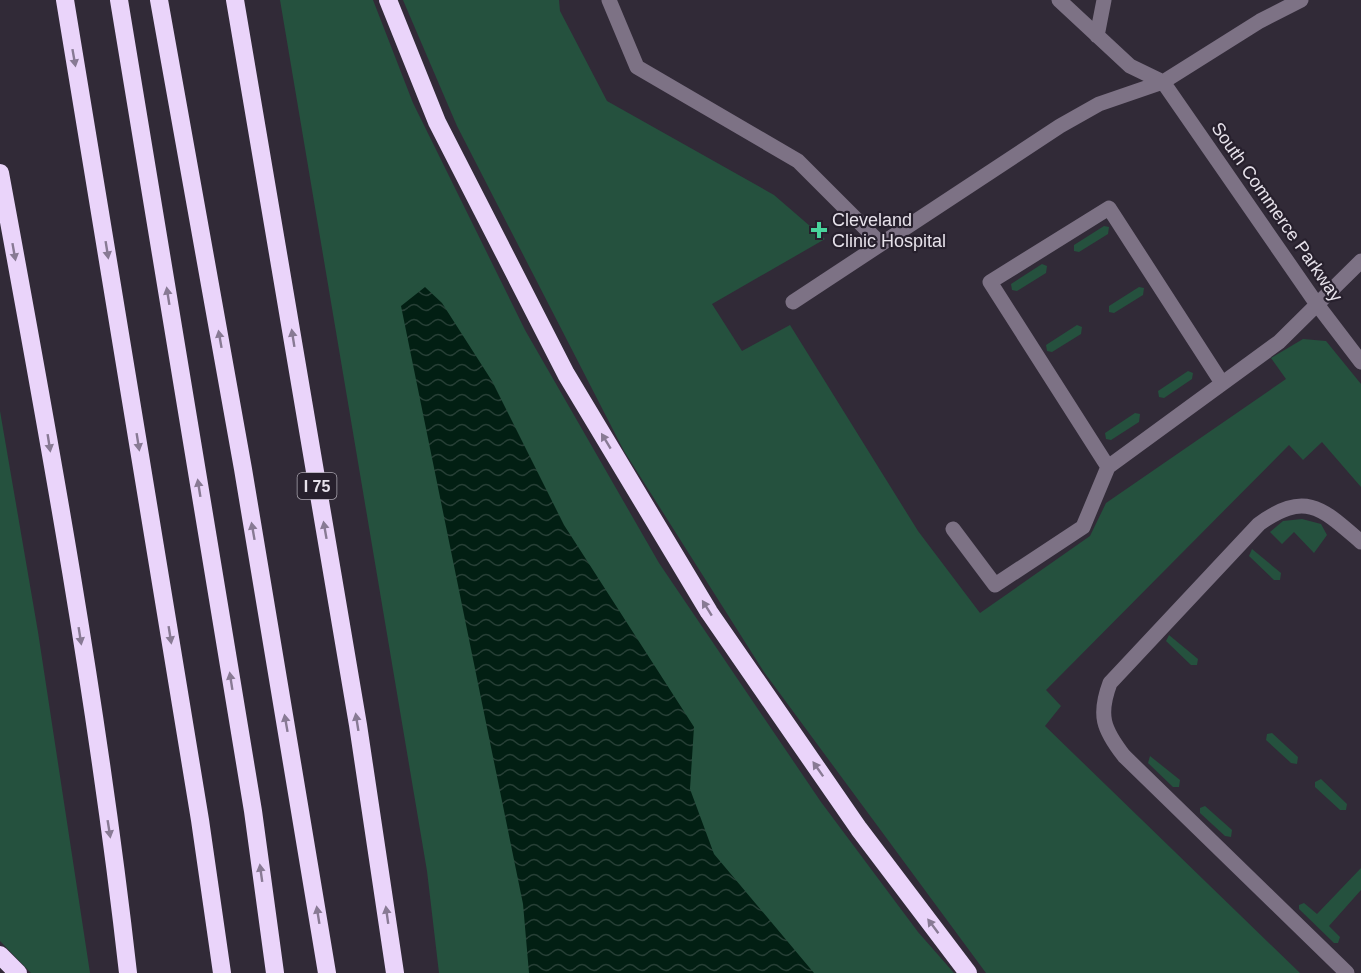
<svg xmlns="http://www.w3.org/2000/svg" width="1361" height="973" font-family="Arial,sans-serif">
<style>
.green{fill:#25513e}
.water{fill:url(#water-waves)}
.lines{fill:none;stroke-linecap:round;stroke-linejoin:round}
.minor{stroke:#7d7285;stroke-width:15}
.highway{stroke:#ead4fa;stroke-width:18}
.oneway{fill:#887a94}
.poi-dot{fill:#49d49c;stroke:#27202d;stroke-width:2}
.labels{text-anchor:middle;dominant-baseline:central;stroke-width:4.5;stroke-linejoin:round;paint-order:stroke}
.shield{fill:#27202d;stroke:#ada8b2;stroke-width:1.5}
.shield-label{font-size:16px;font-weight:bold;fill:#e7e2eb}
.street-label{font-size:18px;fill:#e7e2eb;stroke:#27202d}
.poi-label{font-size:18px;fill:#e7e2eb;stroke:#27202d;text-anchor:start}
</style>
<defs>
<pattern id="water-waves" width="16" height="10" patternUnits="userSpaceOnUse" patternTransform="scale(1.5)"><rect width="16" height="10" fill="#021f13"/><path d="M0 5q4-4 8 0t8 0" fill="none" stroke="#273f36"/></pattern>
</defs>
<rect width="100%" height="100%" fill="#312a37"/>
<path class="green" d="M 280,0 L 373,0 L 413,103 L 525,330 L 659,563 L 821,802 L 918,932 L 954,973 L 439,973 L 427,871 Z
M 403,0 L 559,0 L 560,11 L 607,101 L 774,195 L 825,239 L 712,304 L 742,351 L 790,325 L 918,531 L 980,613 L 1090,536 L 1106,503 L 1286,379 L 1271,358 L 1303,339 L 1326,341 L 1361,384 L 1361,487 L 1322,442 L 1303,460 L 1289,445 L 1046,690 L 1061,706 L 1045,726 L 1300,973 L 986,973 L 764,672 L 624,451 L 457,126 Z
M 1104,226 L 1109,227 L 1108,234 L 1079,252 L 1074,251 L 1074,245 Z
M 1042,264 L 1047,266 L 1046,273 L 1017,291 L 1012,290 L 1011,284 Z
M 1139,287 L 1144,288 L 1143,295 L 1114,313 L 1109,312 L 1109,306 Z
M 1077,325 L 1082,327 L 1081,334 L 1052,352 L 1047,351 L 1046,345 Z
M 1188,371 L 1193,373 L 1192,379 L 1164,398 L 1159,397 L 1158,391 Z
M 0,411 L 38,632 L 90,973 L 31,973 L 0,941 Z
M 1135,413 L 1140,414 L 1139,422 L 1111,440 L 1106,439 L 1105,433 Z
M 1302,519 L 1321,524 L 1327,535 L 1314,553 L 1294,532 L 1282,544 L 1270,532 L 1283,521 Z
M 1252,549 L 1281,573 L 1280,580 L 1274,580 L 1249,556 Z
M 1169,635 L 1198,659 L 1197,665 L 1191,665 L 1166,641 Z
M 1272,733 L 1298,757 L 1297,764 L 1291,763 L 1266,740 L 1267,734 Z
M 1150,756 L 1180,780 L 1179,787 L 1173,787 L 1148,763 Z
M 1321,779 L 1347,804 L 1346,810 L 1340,810 L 1315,787 L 1315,782 Z
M 1205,806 L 1232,830 L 1231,837 L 1225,836 L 1200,813 L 1200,808 Z
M 1361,868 L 1361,890 L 1329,926 L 1340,937 L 1338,943 L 1334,943 L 1299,909 L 1299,905 L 1304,903 L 1317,914 Z"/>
<path class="water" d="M 425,287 L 442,303 L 492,381 L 564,525 L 694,727 L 690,789 L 714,854 L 814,973 L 529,973 L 523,904 L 401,306 Z"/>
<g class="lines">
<path class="minor" d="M 609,0 L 637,67 L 798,161 L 881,244
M 1059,0 L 1130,66 L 1163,82 L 1316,303 L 1361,362
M 1097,36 L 1104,0
M 793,302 L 1060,126 L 1099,104 L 1163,82 L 1260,21 L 1301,0
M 1222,383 L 1109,208 L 990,282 L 1108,467 L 1279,342 L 1361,261
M 953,529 L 995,585 L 1083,527 L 1108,467
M 1347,973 L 1124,756 C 1103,729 1098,715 1110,683 L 1259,524 C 1306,490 1323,509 1361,542"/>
<path class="highway" d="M 65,0 L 200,820 L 222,973
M 119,0 L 253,811 L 275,973
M 159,0 L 243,469 L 327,973
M 235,0 L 358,725 L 395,973
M 388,0 L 437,122 L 566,374 L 709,612 L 859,829 L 968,973
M 0,173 C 49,438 98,705 128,973
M 0,955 L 18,973"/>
</g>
<defs><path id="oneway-solid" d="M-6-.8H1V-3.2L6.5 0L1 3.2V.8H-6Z" transform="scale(1.5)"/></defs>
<g class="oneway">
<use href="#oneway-solid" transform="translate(74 58) rotate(80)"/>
<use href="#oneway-solid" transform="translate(107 250) rotate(81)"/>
<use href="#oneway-solid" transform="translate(14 252) rotate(80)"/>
<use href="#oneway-solid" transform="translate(168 296) rotate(-99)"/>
<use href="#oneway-solid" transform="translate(293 338) rotate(-99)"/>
<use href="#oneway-solid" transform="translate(220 339) rotate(-100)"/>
<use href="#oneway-solid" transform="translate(606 441) rotate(-121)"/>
<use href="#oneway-solid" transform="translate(138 442) rotate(81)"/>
<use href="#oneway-solid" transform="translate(49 443) rotate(81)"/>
<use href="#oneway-solid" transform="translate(199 488) rotate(-99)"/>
<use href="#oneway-solid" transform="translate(325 530) rotate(-100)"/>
<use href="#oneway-solid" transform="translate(253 531) rotate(-100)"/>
<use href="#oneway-solid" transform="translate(707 608) rotate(-122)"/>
<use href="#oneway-solid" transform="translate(170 635) rotate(81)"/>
<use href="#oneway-solid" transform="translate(80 636) rotate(81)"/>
<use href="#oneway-solid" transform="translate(231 681) rotate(-99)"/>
<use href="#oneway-solid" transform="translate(357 722) rotate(-99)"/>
<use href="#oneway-solid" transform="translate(286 723) rotate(-100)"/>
<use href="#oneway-solid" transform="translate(818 769) rotate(-125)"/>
<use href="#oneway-solid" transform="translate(109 829) rotate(81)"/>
<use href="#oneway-solid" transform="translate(261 873) rotate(-98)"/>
<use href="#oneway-solid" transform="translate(318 915) rotate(-99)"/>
<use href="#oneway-solid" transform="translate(387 915) rotate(-98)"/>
<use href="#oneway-solid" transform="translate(933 926) rotate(-127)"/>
</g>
<path class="poi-dot" d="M816 221h6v6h6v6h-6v6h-6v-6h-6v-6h6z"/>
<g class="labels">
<rect class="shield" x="297.5" y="473" width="39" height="26" rx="4.5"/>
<g class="shield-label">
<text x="317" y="486">I 75</text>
</g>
<g class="street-label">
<text transform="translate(1277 212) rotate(55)">South Commerce Parkway</text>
</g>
<g class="poi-label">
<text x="832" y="220">Cleveland<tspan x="832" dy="21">Clinic Hospital</tspan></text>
</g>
</g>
</svg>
